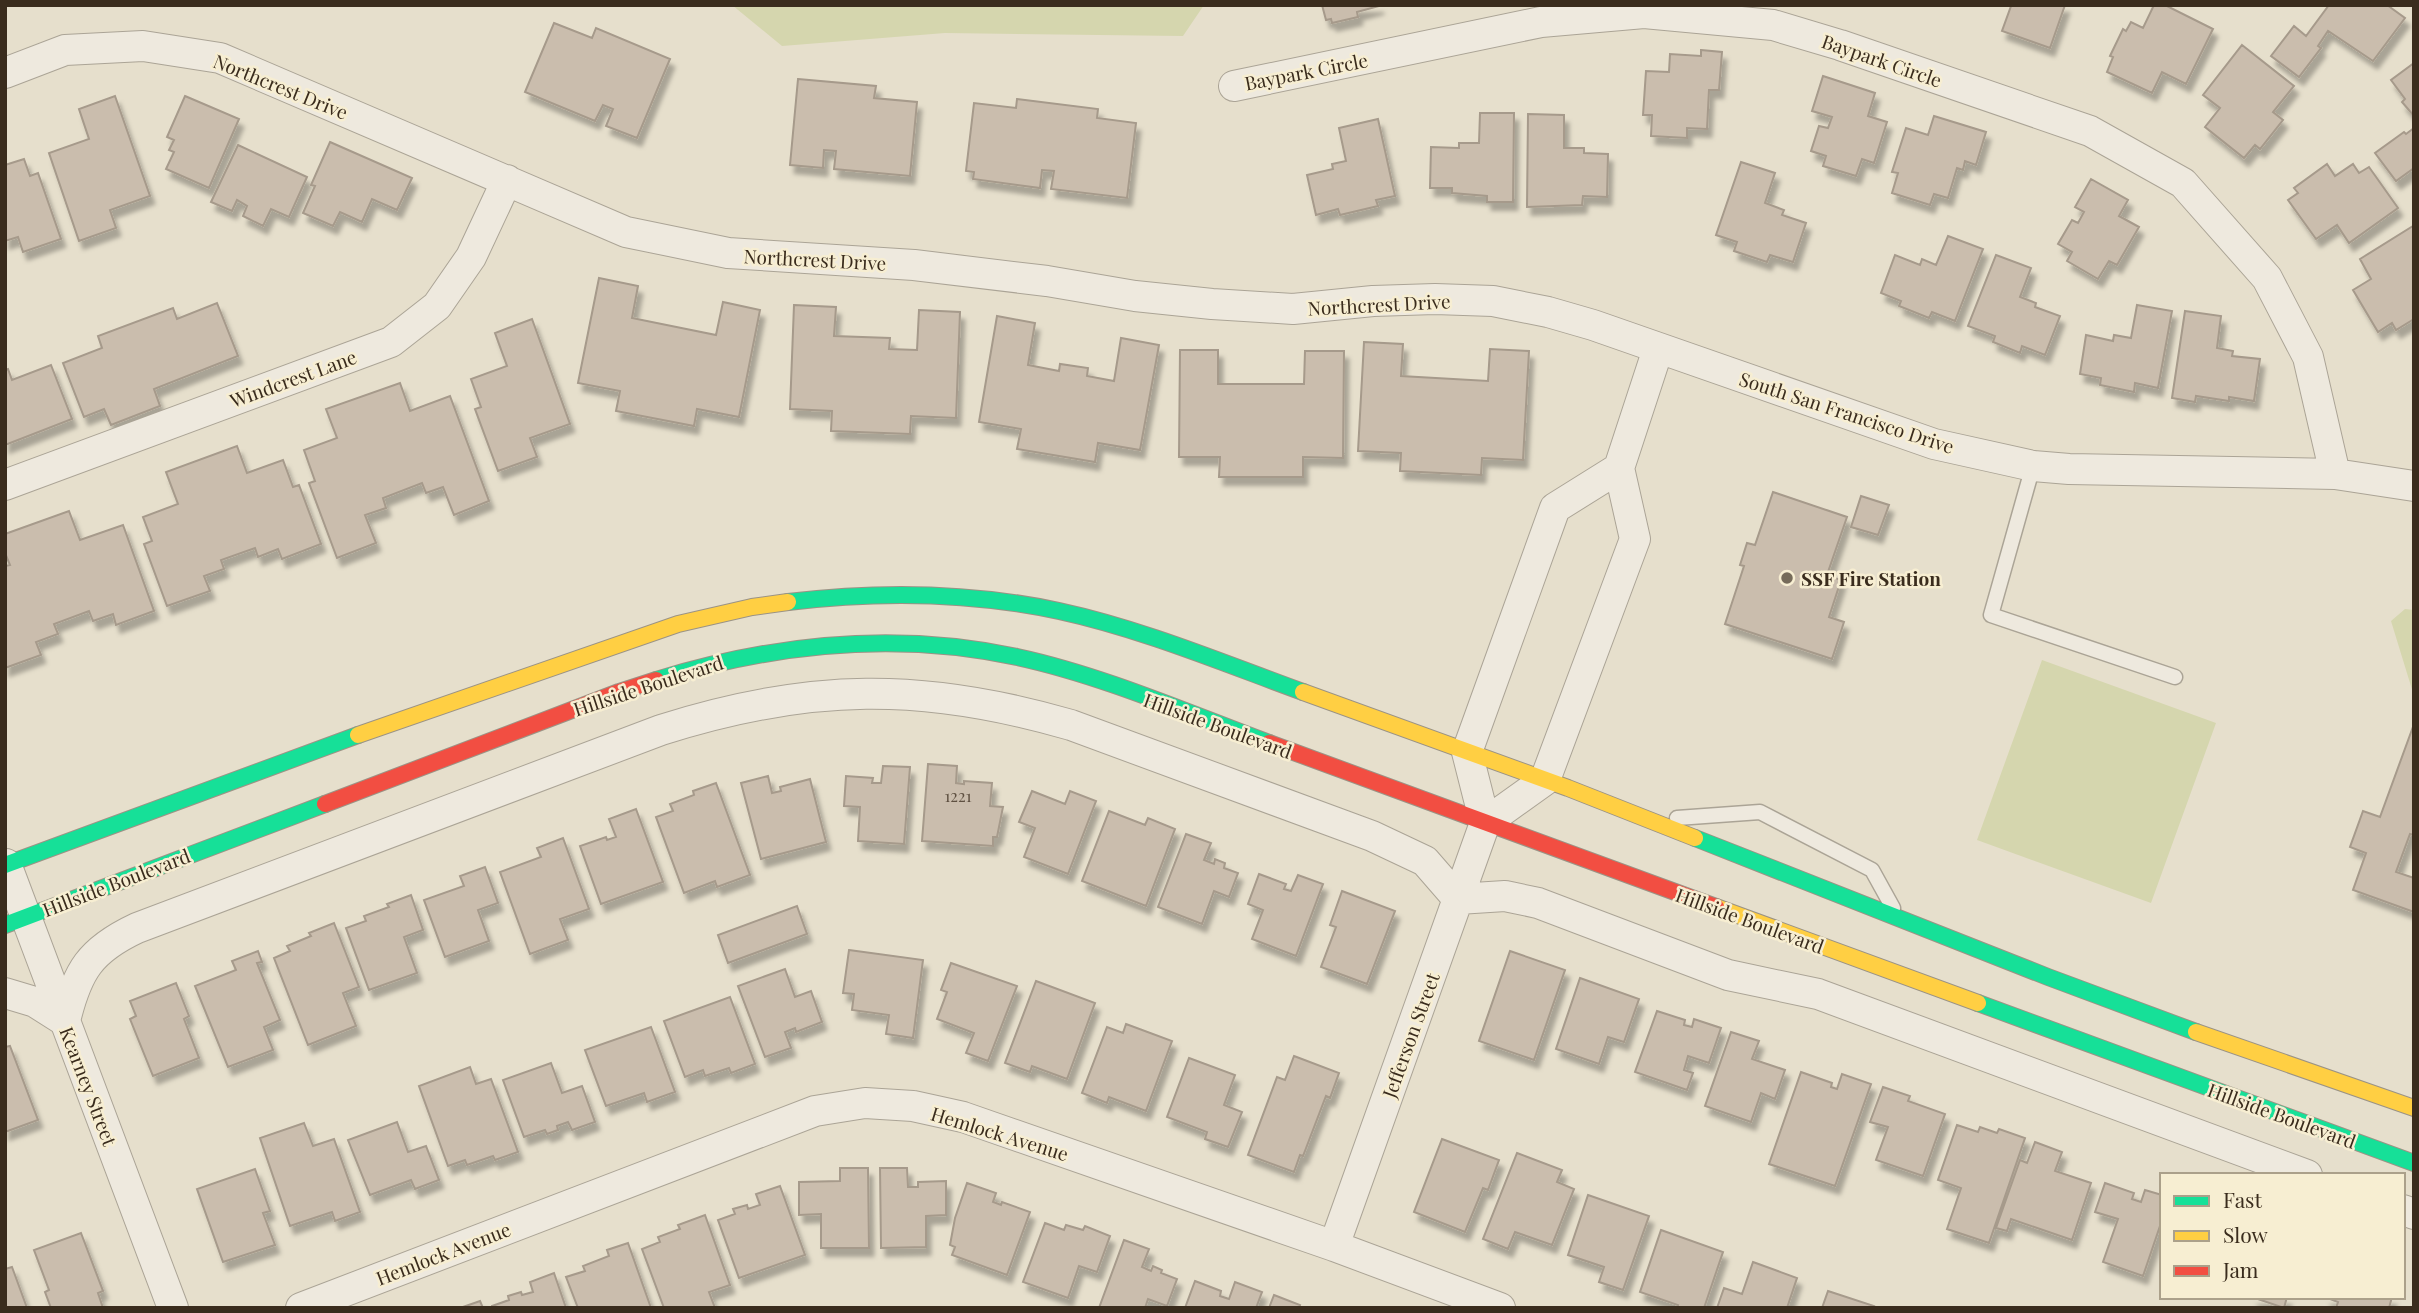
<svg xmlns="http://www.w3.org/2000/svg" width="2419" height="1313" font-family="'Playfair Display',serif">
<style>
.green{fill:#d5d6ae}
.building{fill:#cabdad;stroke:#a69a8b;stroke-width:2;filter:url(#shadow)}
.lines{fill:none;stroke-linecap:round;stroke-linejoin:round}
.lane-casing{stroke:#aba496;stroke-width:17}
.street-casing{stroke:#aba496;stroke-width:32}
.fast-casing{stroke:#9b9385;stroke-width:18}
.slow-casing{stroke:#9b9385;stroke-width:18}
.jam-casing{stroke:#9b9385;stroke-width:18}
.lane{stroke:#eee9de;stroke-width:14}
.street{stroke:#eee9de;stroke-width:30}
.fast{stroke:#16e098;stroke-width:16}
.slow{stroke:#ffcf43;stroke-width:16}
.jam{stroke:#f24e42;stroke-width:16}
.poi-dot{fill:#766b5a;stroke:#f7eed2;stroke-width:2.5}
.labels{text-anchor:middle;dominant-baseline:central;stroke-width:5;stroke-linejoin:round;paint-order:stroke}
.number-label{font-size:16px;fill:#5e5041}
.street-label{font-size:19px;fill:#3a2c1d;stroke:#f7eed2}
.poi-label{font-size:19px;font-weight:bold;fill:#3a2c1d;stroke:#f7eed2;text-anchor:start}
</style>
<defs>
<filter id="shadow"><feDropShadow dx="4.5" dy="8" stdDeviation="2" flood-color="#0004"/></filter>
</defs>
<rect width="100%" height="100%" fill="#e6dfcc"/>
<path class="green" d="M 732,5 L 1204,5 L 1183,36 L 945,33 L 782,46 Z
M 2405,609 L 2414,610 L 2414,696 L 2391,621 Z
M 2042,660 L 2216,723 L 2151,903 L 1977,840 Z"/>
<path class="building" d="M 1322,5 L 1379,5 L 1379,6 L 1357,12 L 1358,17 L 1332,23 L 1331,19 L 1326,20 Z
M 2008,5 L 2065,5 L 2050,48 L 2002,31 L 2011,6 Z
M 2154,5 L 2165,5 L 2213,29 L 2186,84 L 2162,72 L 2152,93 L 2107,72 L 2113,57 L 2110,56 L 2123,29 L 2126,31 L 2131,22 L 2143,28 Z
M 2329,5 L 2387,5 L 2405,18 L 2373,61 L 2328,31 L 2318,46 L 2321,48 L 2299,77 L 2271,56 L 2294,26 L 2306,36 Z
M 554,23 L 592,38 L 596,28 L 670,59 L 637,138 L 606,126 L 613,109 L 603,105 L 595,121 L 525,92 Z
M 2242,45 L 2294,86 L 2273,112 L 2283,120 L 2260,149 L 2255,145 L 2244,158 L 2205,127 L 2220,108 L 2203,95 Z
M 1701,50 L 1722,52 L 1719,90 L 1709,90 L 1707,129 L 1687,128 L 1687,138 L 1651,136 L 1652,115 L 1643,115 L 1646,71 L 1669,72 L 1670,54 L 1701,56 Z
M 2414,63 L 2414,116 L 2402,102 L 2405,99 L 2391,80 Z
M 1823,76 L 1875,93 L 1868,116 L 1887,122 L 1874,163 L 1862,159 L 1856,176 L 1823,166 L 1826,156 L 1811,151 L 1819,126 L 1828,128 L 1832,117 L 1812,111 Z
M 798,79 L 876,86 L 874,98 L 917,102 L 910,176 L 834,169 L 836,151 L 824,150 L 823,168 L 790,165 Z
M 115,96 L 150,196 L 110,210 L 116,228 L 79,241 L 49,153 L 89,139 L 79,109 Z
M 185,96 L 239,119 L 209,188 L 166,169 L 174,152 L 169,150 L 174,140 L 167,137 Z
M 1017,99 L 1098,109 L 1097,118 L 1136,123 L 1127,198 L 1051,189 L 1054,171 L 1042,170 L 1040,188 L 973,179 L 974,172 L 966,171 L 974,103 L 1016,108 Z
M 1480,113 L 1514,113 L 1513,202 L 1487,202 L 1487,196 L 1452,193 L 1452,188 L 1430,188 L 1431,147 L 1459,148 L 1459,143 L 1479,143 Z
M 1528,114 L 1564,115 L 1564,148 L 1584,148 L 1584,153 L 1608,154 L 1607,197 L 1583,196 L 1582,205 L 1527,207 Z
M 1934,116 L 1986,132 L 1976,165 L 1965,161 L 1963,170 L 1957,168 L 1948,198 L 1934,194 L 1930,205 L 1892,193 L 1898,173 L 1892,172 L 1906,128 L 1928,135 Z
M 1378,119 L 1395,196 L 1376,200 L 1378,206 L 1340,215 L 1338,209 L 1316,215 L 1307,175 L 1333,169 L 1332,164 L 1346,161 L 1339,128 Z
M 2414,128 L 2414,168 L 2396,181 L 2375,153 L 2404,132 L 2406,134 Z
M 330,142 L 412,178 L 397,210 L 372,199 L 362,222 L 340,212 L 333,226 L 303,213 L 315,186 L 311,185 Z
M 238,145 L 307,177 L 289,217 L 271,209 L 263,226 L 243,216 L 247,206 L 237,200 L 232,211 L 211,202 Z
M 24,159 L 30,176 L 38,173 L 61,239 L 23,252 L 18,237 L 5,241 L 5,165 Z
M 1741,162 L 1775,173 L 1765,203 L 1784,210 L 1782,215 L 1806,223 L 1793,262 L 1770,255 L 1767,262 L 1734,251 L 1737,242 L 1716,235 Z
M 2327,164 L 2335,176 L 2353,164 L 2359,173 L 2369,167 L 2398,208 L 2349,243 L 2337,225 L 2316,239 L 2288,200 L 2298,193 L 2294,188 Z
M 2091,179 L 2128,200 L 2119,216 L 2139,227 L 2117,265 L 2109,261 L 2098,279 L 2067,261 L 2072,252 L 2058,244 L 2072,220 L 2078,223 L 2084,212 L 2075,207 Z
M 2413,226 L 2414,319 L 2396,330 L 2392,323 L 2378,332 L 2353,290 L 2371,279 L 2360,259 Z
M 1948,236 L 1983,249 L 1955,321 L 1932,312 L 1929,318 L 1899,306 L 1901,301 L 1881,293 L 1895,255 L 1920,265 L 1922,259 L 1936,265 Z
M 1996,255 L 2031,268 L 2020,297 L 2036,303 L 2035,307 L 2060,316 L 2045,355 L 2022,346 L 2020,353 L 1993,342 L 1995,336 L 1968,326 Z
M 599,278 L 638,286 L 632,318 L 716,335 L 723,302 L 760,310 L 739,417 L 697,409 L 694,426 L 616,411 L 620,391 L 578,383 Z
M 217,303 L 238,356 L 154,389 L 160,406 L 111,425 L 104,409 L 84,417 L 63,363 L 102,348 L 98,336 L 173,308 L 177,319 Z
M 794,305 L 836,307 L 834,336 L 890,338 L 889,349 L 917,350 L 919,310 L 960,312 L 956,418 L 911,416 L 910,434 L 831,431 L 832,411 L 790,409 Z
M 2137,305 L 2172,311 L 2158,388 L 2135,383 L 2134,392 L 2100,385 L 2101,378 L 2080,374 L 2086,335 L 2113,341 L 2114,335 L 2131,338 Z
M 2185,311 L 2221,316 L 2217,348 L 2233,351 L 2232,356 L 2260,359 L 2254,401 L 2229,397 L 2229,401 L 2196,396 L 2195,402 L 2172,398 Z
M 997,316 L 1035,323 L 1028,365 L 1059,371 L 1060,364 L 1088,368 L 1087,376 L 1114,381 L 1121,338 L 1159,345 L 1140,450 L 1098,443 L 1095,462 L 1017,449 L 1021,429 L 979,422 Z
M 532,319 L 570,424 L 530,438 L 537,457 L 498,471 L 475,409 L 481,407 L 471,379 L 507,366 L 495,333 Z
M 1364,342 L 1403,344 L 1401,376 L 1488,381 L 1490,349 L 1529,351 L 1523,460 L 1482,458 L 1481,475 L 1400,471 L 1401,453 L 1358,451 Z
M 1180,350 L 1218,350 L 1218,384 L 1304,384 L 1305,351 L 1344,351 L 1343,458 L 1303,457 L 1303,477 L 1219,477 L 1220,457 L 1179,457 Z
M 51,365 L 72,419 L 5,445 L 5,370 L 8,369 L 12,380 Z
M 400,383 L 410,411 L 450,396 L 489,501 L 454,515 L 443,487 L 426,493 L 422,483 L 383,498 L 386,508 L 365,515 L 376,543 L 337,558 L 309,483 L 315,481 L 304,450 L 337,438 L 326,409 Z
M 237,446 L 247,473 L 283,460 L 293,487 L 299,485 L 321,544 L 282,559 L 278,549 L 258,557 L 255,548 L 221,560 L 224,569 L 204,576 L 210,591 L 167,606 L 144,544 L 152,541 L 143,517 L 178,504 L 166,472 Z
M 1773,492 L 1847,517 L 1827,575 L 1841,580 L 1829,617 L 1844,622 L 1832,659 L 1725,624 L 1744,566 L 1740,565 L 1747,543 L 1755,545 Z
M 1861,496 L 1889,505 L 1878,535 L 1851,527 Z
M 69,511 L 80,540 L 123,525 L 154,611 L 116,625 L 113,614 L 93,621 L 89,611 L 54,624 L 58,634 L 36,642 L 41,655 L 5,668 L 5,566 L 10,565 L 5,553 L 5,534 Z
M 2414,724 L 2414,835 L 2410,834 L 2396,872 L 2414,878 L 2414,912 L 2353,890 L 2366,853 L 2350,847 L 2363,811 L 2380,817 Z
M 928,764 L 957,766 L 956,783 L 964,784 L 964,781 L 992,783 L 990,806 L 1003,807 L 997,837 L 993,837 L 993,846 L 922,841 Z
M 883,766 L 910,767 L 904,844 L 858,841 L 860,807 L 844,806 L 846,776 L 873,778 L 872,783 L 881,783 Z
M 768,776 L 772,793 L 781,791 L 780,787 L 810,779 L 826,842 L 761,859 L 741,783 Z
M 716,783 L 750,875 L 717,887 L 715,881 L 684,893 L 656,817 L 673,811 L 670,804 L 694,795 L 693,791 Z
M 1032,791 L 1065,804 L 1070,791 L 1096,801 L 1068,874 L 1024,857 L 1035,828 L 1019,822 Z
M 636,809 L 663,882 L 601,904 L 580,846 L 606,837 L 607,840 L 616,837 L 609,819 Z
M 1109,811 L 1145,825 L 1148,818 L 1175,829 L 1146,906 L 1082,881 Z
M 1186,834 L 1211,843 L 1204,860 L 1214,864 L 1215,859 L 1225,863 L 1224,868 L 1238,873 L 1229,897 L 1214,891 L 1202,924 L 1158,907 Z
M 563,838 L 589,909 L 560,919 L 568,940 L 530,954 L 500,872 L 541,857 L 537,848 Z
M 485,867 L 498,903 L 478,910 L 489,941 L 445,957 L 424,900 L 464,886 L 460,876 Z
M 1259,874 L 1286,884 L 1284,889 L 1291,891 L 1298,875 L 1323,884 L 1296,956 L 1252,939 L 1263,910 L 1248,904 Z
M 1342,891 L 1395,911 L 1367,984 L 1321,967 L 1336,927 L 1330,925 Z
M 411,895 L 423,930 L 404,937 L 417,973 L 369,990 L 346,928 L 366,921 L 364,916 L 389,907 L 387,904 Z
M 797,906 L 807,934 L 728,963 L 718,935 Z
M 334,923 L 359,987 L 343,993 L 356,1026 L 308,1045 L 274,958 L 290,951 L 287,946 L 311,936 L 309,933 Z
M 849,950 L 923,960 L 913,1038 L 886,1034 L 889,1015 L 852,1010 L 854,994 L 843,993 Z
M 258,951 L 262,962 L 257,963 L 280,1020 L 264,1027 L 273,1050 L 228,1067 L 195,986 L 236,970 L 232,961 Z
M 1510,951 L 1565,970 L 1534,1060 L 1479,1041 Z
M 951,963 L 1017,986 L 988,1061 L 966,1053 L 974,1033 L 937,1019 L 947,992 L 941,990 Z
M 785,969 L 795,997 L 811,991 L 822,1022 L 796,1032 L 795,1028 L 785,1032 L 791,1048 L 765,1057 L 738,986 Z
M 1580,978 L 1639,999 L 1624,1042 L 1608,1037 L 1599,1064 L 1556,1049 Z
M 1036,981 L 1095,1003 L 1067,1079 L 1032,1066 L 1030,1072 L 1005,1063 Z
M 176,983 L 189,1016 L 184,1019 L 199,1058 L 153,1076 L 130,1019 L 136,1016 L 130,1001 Z
M 730,997 L 755,1064 L 731,1073 L 729,1068 L 705,1076 L 703,1070 L 685,1077 L 664,1021 Z
M 1657,1011 L 1685,1020 L 1684,1025 L 1692,1027 L 1694,1019 L 1721,1028 L 1709,1063 L 1688,1056 L 1684,1070 L 1693,1073 L 1687,1090 L 1635,1072 Z
M 1126,1024 L 1172,1041 L 1146,1111 L 1109,1097 L 1107,1103 L 1082,1093 L 1107,1027 L 1123,1033 Z
M 651,1027 L 675,1092 L 647,1102 L 644,1093 L 606,1106 L 585,1050 Z
M 1731,1032 L 1759,1041 L 1752,1059 L 1785,1070 L 1775,1099 L 1761,1093 L 1751,1122 L 1705,1106 Z
M 10,1046 L 38,1120 L 5,1132 L 5,1047 Z
M 1294,1056 L 1339,1073 L 1330,1098 L 1326,1096 L 1303,1156 L 1300,1155 L 1294,1172 L 1248,1155 L 1277,1077 L 1285,1080 Z
M 1189,1058 L 1235,1075 L 1224,1105 L 1242,1112 L 1228,1147 L 1205,1139 L 1207,1132 L 1167,1117 Z
M 551,1063 L 562,1093 L 582,1086 L 595,1122 L 572,1130 L 568,1122 L 557,1126 L 558,1130 L 547,1134 L 545,1130 L 524,1137 L 503,1080 Z
M 470,1067 L 476,1084 L 491,1079 L 518,1152 L 495,1160 L 493,1156 L 467,1165 L 465,1160 L 448,1166 L 419,1086 Z
M 1801,1072 L 1832,1083 L 1831,1087 L 1837,1089 L 1842,1074 L 1871,1084 L 1835,1186 L 1769,1164 Z
M 1883,1087 L 1910,1096 L 1908,1101 L 1945,1114 L 1923,1176 L 1876,1160 L 1888,1127 L 1870,1122 Z
M 397,1122 L 408,1152 L 426,1146 L 439,1180 L 415,1189 L 411,1180 L 370,1195 L 348,1140 Z
M 304,1123 L 313,1146 L 334,1139 L 360,1212 L 335,1221 L 332,1212 L 290,1226 L 260,1138 Z
M 1957,1125 L 1978,1132 L 1980,1127 L 1997,1133 L 1999,1129 L 2025,1138 L 1989,1243 L 1947,1229 L 1961,1188 L 1938,1180 Z
M 1442,1139 L 1499,1160 L 1488,1190 L 1483,1188 L 1465,1232 L 1414,1212 Z
M 2035,1142 L 2062,1152 L 2055,1171 L 2091,1183 L 2072,1240 L 2011,1219 L 2007,1231 L 1996,1228 L 2020,1160 L 2027,1163 Z
M 1517,1153 L 1562,1170 L 1557,1182 L 1574,1189 L 1552,1245 L 1515,1232 L 1508,1249 L 1483,1239 Z
M 840,1168 L 868,1168 L 869,1248 L 821,1248 L 821,1214 L 799,1215 L 799,1182 L 840,1181 Z
M 880,1168 L 907,1168 L 908,1187 L 918,1187 L 918,1182 L 946,1181 L 946,1215 L 926,1216 L 926,1247 L 881,1248 Z
M 255,1169 L 270,1211 L 263,1213 L 275,1245 L 223,1262 L 197,1189 Z
M 967,1183 L 996,1193 L 993,1202 L 1001,1205 L 1002,1202 L 1030,1212 L 1007,1275 L 952,1255 L 955,1247 L 950,1245 L 955,1218 Z
M 2105,1183 L 2134,1193 L 2132,1199 L 2141,1202 L 2145,1190 L 2162,1195 L 2162,1220 L 2143,1276 L 2103,1262 L 2118,1219 L 2095,1212 Z
M 780,1186 L 805,1255 L 739,1278 L 718,1220 L 735,1214 L 733,1209 L 747,1205 L 748,1209 L 760,1205 L 756,1194 Z
M 1588,1195 L 1649,1216 L 1623,1290 L 1599,1282 L 1604,1267 L 1568,1255 Z
M 705,1215 L 730,1285 L 709,1292 L 715,1308 L 664,1308 L 642,1249 L 660,1242 L 658,1237 L 680,1229 L 678,1225 Z
M 1045,1223 L 1064,1230 L 1066,1225 L 1083,1230 L 1085,1226 L 1110,1236 L 1097,1272 L 1079,1266 L 1068,1298 L 1023,1282 Z
M 1661,1230 L 1723,1252 L 1704,1308 L 1677,1308 L 1678,1305 L 1640,1292 Z
M 81,1233 L 103,1291 L 98,1293 L 103,1308 L 51,1308 L 45,1292 L 49,1290 L 34,1250 Z
M 1124,1240 L 1149,1249 L 1142,1267 L 1151,1271 L 1153,1266 L 1162,1270 L 1161,1273 L 1177,1279 L 1167,1306 L 1148,1299 L 1145,1308 L 1099,1308 Z
M 628,1243 L 651,1308 L 578,1308 L 566,1277 L 585,1271 L 583,1266 L 609,1256 L 607,1250 Z
M 1753,1262 L 1797,1278 L 1787,1308 L 1717,1308 L 1724,1288 L 1742,1294 Z
M 12,1267 L 27,1308 L 5,1308 L 5,1269 Z
M 554,1273 L 566,1308 L 492,1308 L 492,1306 L 509,1300 L 508,1296 L 521,1292 L 522,1295 L 533,1292 L 530,1282 Z
M 1195,1281 L 1221,1291 L 1220,1296 L 1229,1299 L 1235,1282 L 1262,1292 L 1256,1308 L 1185,1308 Z
M 1828,1291 L 1874,1306 L 1873,1308 L 1822,1308 Z
M 1274,1295 L 1300,1305 L 1299,1308 L 1269,1308 Z
M 2252,1297 L 2287,1297 L 2284,1308 Z
M 2325,1297 L 2392,1297 L 2389,1308 L 2336,1308 L 2338,1302 Z
M 480,1301 L 483,1308 L 460,1308 Z"/>
<g class="lines">
<defs>
<path id="lane" d="M 2033,466 L 1991,615 L 2175,677
M 1677,818 L 1760,812 L 1872,870 L 1893,908"/>
<path id="street" d="M 5,73 L 65,50 L 143,46 L 220,58 L 626,232 L 728,253 L 914,265 L 1047,281 L 1135,296 L 1212,304 L 1293,309 L 1373,301 L 1435,299 L 1493,301 L 1548,312 L 1593,325 L 1934,444 L 2033,466 L 2069,469 L 2335,474 L 2414,486
M 1234,86 L 1541,22 L 1644,13 L 1773,25 L 1840,45 L 2090,131 L 2183,183 L 2267,278 L 2308,357 L 2335,474
M 5,485 L 391,342 L 437,306 L 471,257 L 507,180
M 1485,823 L 1545,780 L 1635,539 L 1619,468 L 1658,349
M 1485,823 L 1467,752 L 1555,508 L 1619,468
M 6,864 L 173,1308
M 1458,899 L 1505,896 L 1538,903 L 1728,975 L 1818,994 L 2307,1175
M 5,993 L 35,1002 L 65,1021
M 65,1021 C 77,971 90,950 137,928 L 661,730 C 809,683 923,682 1071,725 L 1372,836 L 1425,861 L 1458,899
M 2403,1210 L 2414,1214
M 1334,1246 L 1485,823
M 301,1308 L 815,1111 L 865,1103 L 913,1106 L 963,1117 L 1334,1246 L 1500,1308"/>
<path id="fast" d="M 788,602 C 878,591 970,592 1059,611 C 1142,629 1223,663 1303,692
M 656,680 C 773,644 896,631 1017,657 C 1101,675 1188,713 1269,743
M 1695,838 L 2048,977 L 2196,1032
M 5,865 L 358,735
M 5,925 L 325,804
M 1978,1003 L 2414,1163"/>
<path id="slow" d="M 1303,692 L 1568,788 L 1695,838
M 358,735 L 678,624 L 752,607 L 788,602
M 1716,907 L 1978,1003
M 2196,1032 L 2414,1108"/>
<path id="jam" d="M 1269,743 L 1716,907
M 325,804 L 619,692 L 656,680"/>
</defs>
<use href="#lane" class="lane-casing"/>
<use href="#street" class="street-casing"/>
<use href="#fast" class="fast-casing"/>
<use href="#slow" class="slow-casing"/>
<use href="#jam" class="jam-casing"/>
<use href="#lane" class="lane"/>
<use href="#street" class="street"/>
<use href="#fast" class="fast"/>
<use href="#slow" class="slow"/>
<use href="#jam" class="jam"/>
</g>
<circle class="poi-dot" cx="1787" cy="578" r="7"/>
<g class="labels">
<g class="number-label">
<text x="958" y="795">1221</text>
</g>
<g class="street-label">
<text transform="translate(1882 60) rotate(19)">Baypark Circle</text>
<text transform="translate(1306 71) rotate(-11)">Baypark Circle</text>
<text transform="translate(281 86) rotate(22)">Northcrest Drive</text>
<text transform="translate(815 259) rotate(3)">Northcrest Drive</text>
<text transform="translate(1379 304) rotate(-3)">Northcrest Drive</text>
<text transform="translate(293 378) rotate(-20)">Windcrest Lane</text>
<text transform="translate(1847 412) rotate(18)">South San Francisco Drive</text>
<text transform="translate(648 685) rotate(-18)">Hillside Boulevard</text>
<text transform="translate(1218 725) rotate(20)">Hillside Boulevard</text>
<text transform="translate(116 882) rotate(-21)">Hillside Boulevard</text>
<text transform="translate(1750 920) rotate(20)">Hillside Boulevard</text>
<text transform="translate(1410 1035) rotate(-70)">Jefferson Street</text>
<text transform="translate(89 1086) rotate(69)">Kearney Street</text>
<text transform="translate(2282 1115) rotate(20)">Hillside Boulevard</text>
<text transform="translate(1000 1133) rotate(17)">Hemlock Avenue</text>
<text transform="translate(443 1253) rotate(-21)">Hemlock Avenue</text>
</g>
<g class="poi-label">
<text x="1801" y="578">SSF Fire Station</text>
</g>
</g>
<rect width="2419" height="1313" fill="none" stroke="#3a2c1d" stroke-width="14"/>
<rect x="2160" y="1173" width="245" height="126" fill="#f7eed2" stroke="#aba08a" stroke-width="2"/>
<rect x="2174" y="1196" width="35" height="10" fill="#16e098" stroke="#aba08a" stroke-width="2"/>
<text x="2223" y="1208" font-size="21" fill="#3a2c1d">Fast</text>
<rect x="2174" y="1231" width="35" height="10" fill="#ffcf43" stroke="#aba08a" stroke-width="2"/>
<text x="2223" y="1243" font-size="21" fill="#3a2c1d">Slow</text>
<rect x="2174" y="1266" width="35" height="10" fill="#f24e42" stroke="#aba08a" stroke-width="2"/>
<text x="2223" y="1278" font-size="21" fill="#3a2c1d">Jam</text>
</svg>
